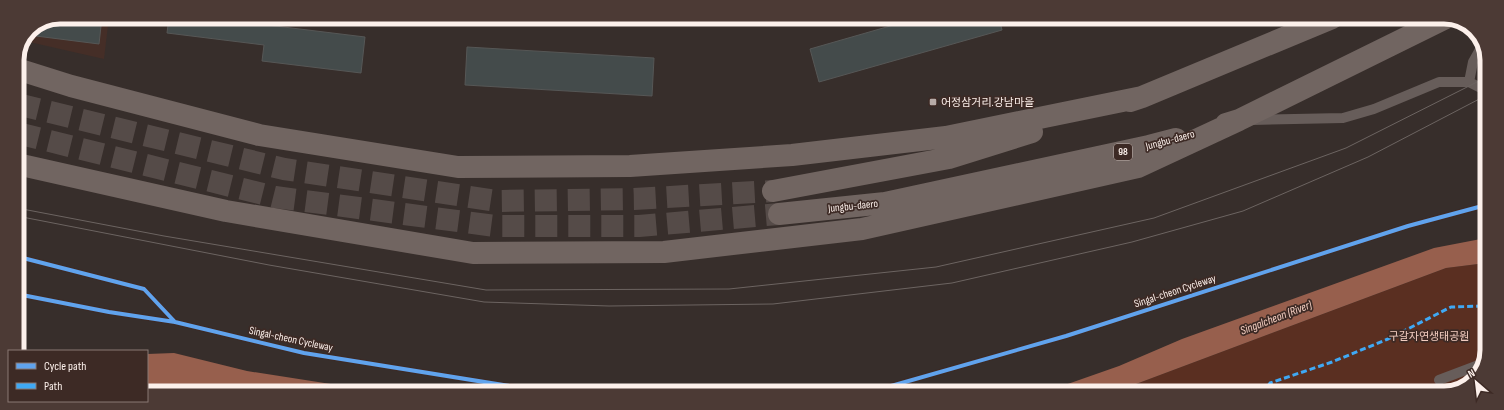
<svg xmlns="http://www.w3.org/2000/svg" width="1504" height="410" font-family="'Sofia Sans Condensed','Noto Sans KR',sans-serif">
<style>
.built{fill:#452e27}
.green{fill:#5a2f21}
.water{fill:#975f4d}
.building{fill:#444b4b;stroke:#565756}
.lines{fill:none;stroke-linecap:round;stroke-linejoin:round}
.primary-tunnel{stroke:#554b48;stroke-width:22;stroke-dasharray:22 11;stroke-linecap:butt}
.service{stroke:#675d5a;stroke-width:10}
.primary{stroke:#716561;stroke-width:22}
.tram{stroke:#6c6461;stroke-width:1}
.quiet{stroke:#3fa9f5;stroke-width:3;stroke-dasharray:6 3;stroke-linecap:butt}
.cycleway-casing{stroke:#3d2a25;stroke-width:6}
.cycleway{stroke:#60a3ed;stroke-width:4}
.poi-dot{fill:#b7aca8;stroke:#3d2a25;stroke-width:1.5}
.labels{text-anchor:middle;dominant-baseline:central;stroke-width:3.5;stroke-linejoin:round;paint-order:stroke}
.shield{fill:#3d2a25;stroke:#c3b5b0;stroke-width:1}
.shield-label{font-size:10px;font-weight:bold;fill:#fcf0eb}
.poi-label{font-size:11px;fill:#fcf0eb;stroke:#3d2a25;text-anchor:start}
.street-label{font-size:11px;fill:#fcf0eb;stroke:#3d2a25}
.park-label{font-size:11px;fill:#f2ccc0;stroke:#3d2a25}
.water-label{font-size:12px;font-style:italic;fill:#f6d0c3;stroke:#3d2a25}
.rim{fill:none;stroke:#fcf0eb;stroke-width:5}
</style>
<rect width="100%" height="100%" fill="#372e2b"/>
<path class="built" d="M 60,17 L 109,17 L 104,59 L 25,41 L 30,29 Z"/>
<path class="green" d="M 1486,263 L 1486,361 L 1470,384 L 1444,393 L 1112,393 L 1446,268 Z"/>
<path class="water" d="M 1486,238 L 1486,263 L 1446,268 L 1112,393 L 1042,393 L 1119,366 L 1182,339 L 1434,248 Z
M 174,353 L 247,371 L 382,392 L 167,392 L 147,389 L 147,354 Z"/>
<path class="building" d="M 60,17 L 102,17 L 99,44 L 28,35 L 30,29 Z
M 169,17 L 268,17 L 267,25 L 365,37 L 361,73 L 262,61 L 264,45 L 167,33 Z
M 918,18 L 999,18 L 1002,30 L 819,82 L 810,49 Z
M 467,47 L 654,58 L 652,96 L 465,85 Z"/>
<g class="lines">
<path class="primary-tunnel" d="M 17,104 L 284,169 L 497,201 L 634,199 L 773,191
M 17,133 L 275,197 L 495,226 L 639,226 L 779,214"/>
<path class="service" d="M 1469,82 L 1473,62 L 1482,46
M 1252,120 L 1343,118 L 1374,109 L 1439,82 L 1469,82 L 1487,91
M 1439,380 L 1484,363"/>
<path class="primary" d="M 17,69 L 71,86 L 259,135 L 458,167 L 630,166 L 792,155 L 946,137 L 1142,97
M 1130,101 L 1142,97 L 1332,18
M 1226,124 L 1239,120 L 1446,18
M 17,164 L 226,211 L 473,253 L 664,252 L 862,229 L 1138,167 L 1239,120
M 773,191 L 949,158 L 1032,132
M 779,214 L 885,203 L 1149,146 L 1176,139"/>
<path class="tram" d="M 17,208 L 164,236 L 486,290 L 729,289 L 936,267 L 1154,218 L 1346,148 L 1487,77
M 17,216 L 269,265 L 484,302 L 609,306 L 773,304 L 952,283 L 1132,242 L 1243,211 L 1368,157 L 1487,95"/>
<path class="quiet" d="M 1263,393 L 1270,383 L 1332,362 L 1388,339 L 1451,307 L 1486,306"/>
<defs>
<path id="cycleway" d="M 17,255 L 23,258 L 144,289 L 175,322
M 17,294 L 109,312 L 175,322 L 304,353 L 528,389 L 562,392
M 870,392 L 1066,336 L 1408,226 L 1486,205"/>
</defs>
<use href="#cycleway" class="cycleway-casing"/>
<use href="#cycleway" class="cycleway"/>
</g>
<rect class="poi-dot" x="929" y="98" width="8" height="8" rx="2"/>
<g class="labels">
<rect class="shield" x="1114" y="144" width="18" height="16" rx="3"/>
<g class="shield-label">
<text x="1123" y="152">98</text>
</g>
<g class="poi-label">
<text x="941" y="102">어정삼거리.강남마을</text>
</g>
<g class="street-label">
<text transform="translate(1170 140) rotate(-15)">Jungbu-daero</text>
<text transform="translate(853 206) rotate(-6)">Jungbu-daero</text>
<text transform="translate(1175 291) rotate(-18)">Singal-cheon Cycleway</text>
<text transform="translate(291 339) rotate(12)">Singal-cheon Cycleway</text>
</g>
<g class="park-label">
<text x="1429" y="336">구갈자연생태공원</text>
</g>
<g class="water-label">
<text transform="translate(1276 318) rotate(-21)">Singalcheon (River)</text>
</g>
</g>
<path d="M0 0H1504V410H0ZM60 24H1444A36 36 0 0 1 1480 60V350A36 36 0 0 1 1444 386H60A36 36 0 0 1 24 350V60A36 36 0 0 1 60 24Z" fill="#4c3a35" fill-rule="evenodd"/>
<path class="rim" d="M60 24H1444A36 36 0 0 1 1480 60V350A36 36 0 0 1 1444 386H60A36 36 0 0 1 24 350V60A36 36 0 0 1 60 24Z"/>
<rect x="8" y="350" width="140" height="52" fill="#3d2a25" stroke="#897974"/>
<rect x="16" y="363" width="20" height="6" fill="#60a3ed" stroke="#897974"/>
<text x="44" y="370" font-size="12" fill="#fcf0eb">Cycle path</text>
<rect x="16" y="383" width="20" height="6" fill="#3fa9f5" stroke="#897974"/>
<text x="44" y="390" font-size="12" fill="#fcf0eb">Path</text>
<g transform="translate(1476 382) rotate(332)" stroke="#3d2a25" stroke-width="3" paint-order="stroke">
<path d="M0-3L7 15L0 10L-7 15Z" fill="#fcf0eb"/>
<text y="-6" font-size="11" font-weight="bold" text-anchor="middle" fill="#fcf0eb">N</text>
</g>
</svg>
